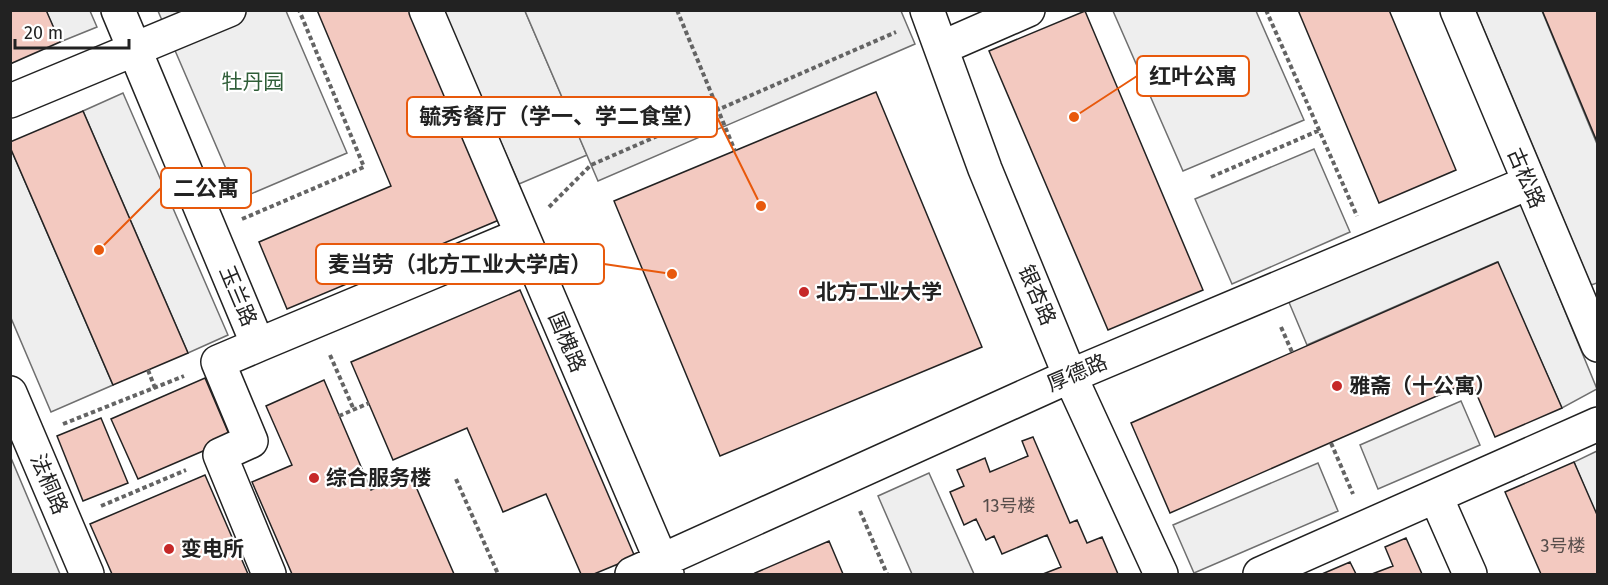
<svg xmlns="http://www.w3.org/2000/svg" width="1608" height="585" font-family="'Fira Sans','Noto Sans SC',sans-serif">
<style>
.green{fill:#eee;stroke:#6f6f6f;stroke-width:1.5}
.parking{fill:#ededed;stroke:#6f6f6f;stroke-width:1.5}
.building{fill:#f3c9c0;stroke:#222;stroke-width:1.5}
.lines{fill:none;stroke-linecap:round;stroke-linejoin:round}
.street-casing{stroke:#222;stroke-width:36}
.path{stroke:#646464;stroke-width:4;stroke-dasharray:4.5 3;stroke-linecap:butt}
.street{stroke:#fff;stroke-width:33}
.poi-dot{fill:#c62828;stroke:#fff;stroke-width:2}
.labels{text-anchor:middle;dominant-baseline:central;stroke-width:4.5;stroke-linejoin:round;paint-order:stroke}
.number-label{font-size:18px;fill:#564c4a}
.park-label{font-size:21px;fill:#2f5e38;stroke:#fff}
.street-label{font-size:21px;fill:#222;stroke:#fff}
.poi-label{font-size:21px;font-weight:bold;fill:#222;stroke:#fff;text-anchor:start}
.leader{fill:none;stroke:#e8590c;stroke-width:2}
.callout-dot{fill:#e8590c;stroke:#fff;stroke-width:2}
.callout{fill:#fff;stroke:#e8590c;stroke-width:2}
.callout-label{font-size:22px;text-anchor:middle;font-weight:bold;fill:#222}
</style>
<rect width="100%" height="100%" fill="#fff"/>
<path class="green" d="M 46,11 L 90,11 L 97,27 L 60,42 Z
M 158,11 L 286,11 L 347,153 L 239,199 Z
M 444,11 L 525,11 L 587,155 L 519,184 Z
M 1113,11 L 1256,11 L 1304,120 L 1183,171 Z
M 1476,11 L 1542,11 L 1597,144 L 1597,283 L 1591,285 Z
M 123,93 L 228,335 L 188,353 L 83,111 Z
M 10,147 L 113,385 L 51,412 L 11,318 Z
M 1314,149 L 1350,232 L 1232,284 L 1195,199 Z
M 1520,202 L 1597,389 L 1562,408 L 1497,262 L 1307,345 L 1288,300 Z
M 1461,401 L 1480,445 L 1378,489 L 1360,445 Z
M 1597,451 L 1597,517 L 1574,462 Z
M 1318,463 L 1338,511 L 1194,573 L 1173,525 Z
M 929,473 L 974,574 L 912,574 L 878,496 Z"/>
<path class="parking" d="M 525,11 L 901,11 L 915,44 L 598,181 Z
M 10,458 L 11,458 L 60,574 L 11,574 Z"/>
<path class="building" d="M 10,10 L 46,10 L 60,42 L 10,64 Z
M 317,10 L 410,10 L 499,220 L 287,309 L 259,242 L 391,186 Z
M 1298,10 L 1389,10 L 1456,170 L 1379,203 Z
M 1542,10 L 1598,10 L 1598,144 Z
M 1085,11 L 1203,290 L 1108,330 L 989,51 Z
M 876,92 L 982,347 L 720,456 L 614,201 Z
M 83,111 L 188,353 L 113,385 L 10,147 L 10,142 Z
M 1498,262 L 1562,408 L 1495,437 L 1471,381 L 1170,513 L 1131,423 Z
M 520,290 L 635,557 L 594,574 L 581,574 L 546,494 L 503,512 L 467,428 L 393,460 L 351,362 Z
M 205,378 L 231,439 L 138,479 L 111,419 Z
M 324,380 L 371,490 L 410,473 L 454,574 L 292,574 L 252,482 L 292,465 L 266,406 Z
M 101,418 L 128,483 L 83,501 L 57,436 Z
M 1033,437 L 1070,523 L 1077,520 L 1087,543 L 1102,537 L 1118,574 L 1043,574 L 1061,567 L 1047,535 L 1002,554 L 994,536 L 986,540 L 976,519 L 964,525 L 950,492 L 964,486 L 957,470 L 985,458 L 990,472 L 1028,456 L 1022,441 Z
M 1574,462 L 1598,517 L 1598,574 L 1541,574 L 1505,492 Z
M 205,475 L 248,574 L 112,574 L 90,524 Z
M 1406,538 L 1422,574 L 1372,574 L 1393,566 L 1385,547 Z
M 829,541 L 843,574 L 756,574 L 755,573 Z
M 1350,562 L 1356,574 L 1322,574 Z"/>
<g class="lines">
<defs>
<path id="street" d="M 118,10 L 258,345 L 218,362 L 251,441 L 220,455 L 269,574
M 426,10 L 667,574
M 927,10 L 985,169 L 1070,376 L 1161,574
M 1457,10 L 1598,345
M 941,48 L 1028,10
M 10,101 L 229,10
M 258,345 L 521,235
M 10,393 L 87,574
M 1436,497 L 1470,574
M 632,574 L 1070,376 L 1528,183
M 1260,574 L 1598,424"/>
</defs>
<use href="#street" class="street-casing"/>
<path class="path" d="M 677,10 L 735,151
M 1266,10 L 1357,216
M 1211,177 L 1320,130
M 549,207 L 591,165 L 896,32
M 242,219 L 364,167 L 299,10
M 1281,327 L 1292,352
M 330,355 L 354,410
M 148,370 L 155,388
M 339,416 L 369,403
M 63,424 L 184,376
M 1331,443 L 1353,494
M 456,479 L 498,574
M 101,506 L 186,470
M 860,511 L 887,574"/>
<use href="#street" class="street"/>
</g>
<g class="poi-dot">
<circle cx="804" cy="292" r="6"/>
<circle cx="1337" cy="386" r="6"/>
<circle cx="314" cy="478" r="6"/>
<circle cx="169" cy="549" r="6"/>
</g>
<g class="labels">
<g class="number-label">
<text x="1009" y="506">13号楼</text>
<text x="1563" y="546">3号楼</text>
</g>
<g class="park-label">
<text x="253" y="82">牡丹园</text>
</g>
<g class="street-label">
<text transform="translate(1526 178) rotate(67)">古松路</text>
<text transform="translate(1037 295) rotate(67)">银杏路</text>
<text transform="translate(238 296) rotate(67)">玉兰路</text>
<text transform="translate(567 342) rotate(67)">国槐路</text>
<text transform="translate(1077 373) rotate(-23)">厚德路</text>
<text transform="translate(49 484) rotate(67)">法桐路</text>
</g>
<g class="poi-label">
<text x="816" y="292">北方工业大学</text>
<text x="1349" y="386">雅斋（十公寓）</text>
<text x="326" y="478">综合服务楼</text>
<text x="181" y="549">变电所</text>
</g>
</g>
<path class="leader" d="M1074 117L1137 76M761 206L717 117M99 250L161 188M672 274L604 264"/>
<g class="callout-dot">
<circle cx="1074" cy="117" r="6"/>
<circle cx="761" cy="206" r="6"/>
<circle cx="99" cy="250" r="6"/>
<circle cx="672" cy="274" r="6"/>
</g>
<g class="callout">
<rect x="1137" y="56" width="112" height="40" rx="6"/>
<rect x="407" y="97" width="310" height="40" rx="6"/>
<rect x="161" y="168" width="90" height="40" rx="6"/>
<rect x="316" y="244" width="288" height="40" rx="6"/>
</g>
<g class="callout-label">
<text x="1193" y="84">红叶公寓</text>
<text x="562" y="124">毓秀餐厅（学一、学二食堂）</text>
<text x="206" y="196">二公寓</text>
<text x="460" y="272">麦当劳（北方工业大学店）</text>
</g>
<rect width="1608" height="585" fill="none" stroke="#222222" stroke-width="24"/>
<path d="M15 39v9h114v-9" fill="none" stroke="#222222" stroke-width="3"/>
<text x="24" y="39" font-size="18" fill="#222222" stroke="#ffffff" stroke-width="4.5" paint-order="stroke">20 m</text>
</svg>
